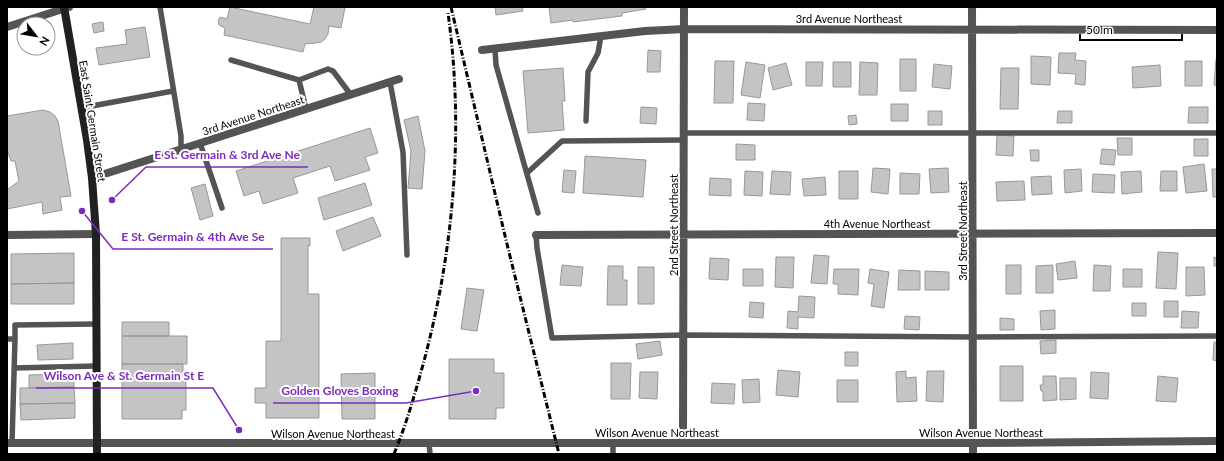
<svg xmlns="http://www.w3.org/2000/svg" width="1224" height="461" font-family="Lato,sans-serif">
<style>
.building{fill:#c4c4c4;stroke:#989898}
.lines{fill:none;stroke-linecap:round;stroke-linejoin:round}
.service{stroke:#545454;stroke-width:5.5}
.minor{stroke:#545454;stroke-width:8}
.tertiary{stroke:#545454;stroke-width:8}
.secondary{stroke:#212121;stroke-width:8}
.rail{stroke:#000;stroke-width:3;stroke-dasharray:6 2 1 2;stroke-linecap:butt}
.labels{text-anchor:middle;dominant-baseline:central;stroke-width:4;stroke-linejoin:round;paint-order:stroke}
.street-label{font-size:11px;fill:#000;stroke:#fff}
.leader{fill:none;stroke:#7b2cbf;stroke-width:1.5}
.callout-dot{fill:#7b2cbf;stroke:#fff;stroke-width:1.5}
.callout-label{font-size:12px;text-anchor:middle;font-weight:bold;fill:#7b2cbf;stroke:#fff;stroke-width:4;stroke-linejoin:round;paint-order:stroke}
</style>
<rect width="100%" height="100%" fill="#fff"/>
<path class="building" d="M 230,7 L 310,24 L 314,7 L 345,7 L 341,28 L 329,26 L 328,34 L 325,39 L 321,42 L 316,43 L 305,44 L 303,52 L 224,35 L 225,28 L 219,25 L 218,21 L 220,17 L 227,19 Z
M 495,7 L 522,7 L 523,11 L 496,15 Z
M 549,7 L 645,7 L 646,9 L 622,13 L 622,16 L 573,22 L 573,20 L 551,23 Z
M 103,22 L 104,31 L 94,33 L 92,24 Z
M 145,27 L 150,57 L 99,65 L 96,48 L 127,44 L 125,30 Z
M 648,50 L 661,51 L 660,72 L 647,72 Z
M 1059,53 L 1076,53 L 1075,60 L 1086,61 L 1085,85 L 1075,84 L 1076,74 L 1058,73 Z
M 1031,56 L 1051,57 L 1050,85 L 1031,84 Z
M 900,59 L 916,59 L 916,91 L 900,91 Z
M 1216,59 L 1217,59 L 1217,86 L 1214,85 Z
M 715,61 L 734,61 L 733,103 L 714,103 Z
M 1185,61 L 1202,61 L 1202,86 L 1185,86 Z
M 746,62 L 765,65 L 760,98 L 741,95 Z
M 806,62 L 823,62 L 822,86 L 806,86 Z
M 833,62 L 851,62 L 851,87 L 833,87 Z
M 860,62 L 878,63 L 877,95 L 859,95 Z
M 786,63 L 792,85 L 773,90 L 768,68 Z
M 934,64 L 952,66 L 950,89 L 932,87 Z
M 1160,65 L 1161,86 L 1133,88 L 1132,67 Z
M 563,68 L 565,101 L 562,101 L 564,130 L 528,133 L 523,71 Z
M 1001,68 L 1019,68 L 1018,109 L 1000,109 Z
M 748,103 L 765,104 L 764,121 L 747,120 Z
M 891,104 L 908,104 L 908,121 L 891,121 Z
M 641,107 L 657,108 L 656,124 L 640,123 Z
M 1189,107 L 1208,107 L 1208,123 L 1188,123 Z
M 43,110 L 50,112 L 55,116 L 58,121 L 71,196 L 60,197 L 62,210 L 43,214 L 42,202 L 7,209 L 7,190 L 19,181 L 15,161 L 11,161 L 7,150 L 7,116 Z
M 928,111 L 942,111 L 942,125 L 928,125 Z
M 1058,111 L 1072,111 L 1072,123 L 1057,123 Z
M 856,115 L 857,124 L 849,125 L 848,116 Z
M 418,116 L 425,151 L 422,189 L 408,188 L 411,151 L 404,120 Z
M 370,128 L 378,153 L 365,157 L 370,170 L 335,181 L 330,166 L 293,178 L 298,193 L 263,204 L 259,191 L 244,196 L 236,171 Z
M 997,135 L 1014,136 L 1013,156 L 996,155 Z
M 1117,138 L 1132,138 L 1132,155 L 1118,155 Z
M 1194,139 L 1208,139 L 1208,156 L 1194,156 Z
M 736,144 L 755,145 L 755,160 L 736,160 Z
M 1102,149 L 1116,150 L 1114,165 L 1100,164 Z
M 1030,150 L 1039,150 L 1039,161 L 1031,161 Z
M 585,156 L 646,160 L 643,197 L 583,193 Z
M 1204,164 L 1207,191 L 1186,193 L 1183,167 Z
M 873,168 L 890,169 L 888,194 L 871,192 Z
M 948,168 L 949,192 L 931,193 L 929,169 Z
M 1081,169 L 1082,191 L 1065,193 L 1064,170 Z
M 1212,169 L 1217,169 L 1217,197 L 1213,197 Z
M 564,170 L 576,171 L 574,193 L 562,192 Z
M 745,171 L 763,172 L 762,196 L 744,195 Z
M 772,171 L 791,172 L 790,195 L 770,194 Z
M 839,171 L 858,171 L 858,199 L 839,199 Z
M 1141,171 L 1142,192 L 1122,194 L 1121,172 Z
M 1161,171 L 1177,171 L 1177,191 L 1160,191 Z
M 900,173 L 920,174 L 919,194 L 900,194 Z
M 1093,174 L 1115,175 L 1114,193 L 1092,192 Z
M 1051,176 L 1052,194 L 1032,195 L 1031,177 Z
M 825,177 L 826,195 L 804,196 L 802,179 Z
M 710,178 L 731,179 L 731,196 L 709,195 Z
M 1024,181 L 1025,200 L 997,201 L 996,182 Z
M 365,183 L 372,205 L 324,220 L 318,198 Z
M 205,184 L 213,216 L 200,220 L 191,188 Z
M 373,217 L 381,236 L 343,251 L 336,231 Z
M 281,238 L 310,238 L 310,246 L 308,245 L 308,294 L 319,294 L 319,418 L 266,418 L 266,403 L 255,403 L 255,388 L 266,388 L 266,341 L 281,341 Z
M 1158,252 L 1178,253 L 1176,289 L 1156,288 Z
M 74,253 L 74,283 L 11,284 L 11,254 Z
M 814,255 L 829,256 L 827,284 L 811,283 Z
M 776,257 L 794,257 L 793,288 L 775,287 Z
M 1214,257 L 1217,258 L 1217,266 L 1214,266 Z
M 710,258 L 729,259 L 728,280 L 709,279 Z
M 1075,261 L 1077,278 L 1058,280 L 1056,264 Z
M 562,265 L 583,267 L 581,286 L 560,285 Z
M 1006,265 L 1021,265 L 1021,294 L 1006,294 Z
M 1053,265 L 1053,293 L 1036,293 L 1036,266 Z
M 1094,265 L 1111,266 L 1110,291 L 1093,291 Z
M 608,266 L 623,266 L 623,280 L 627,280 L 627,305 L 607,305 Z
M 638,267 L 654,267 L 654,304 L 638,304 Z
M 1186,267 L 1204,267 L 1205,295 L 1186,296 Z
M 743,269 L 763,269 L 763,286 L 743,286 Z
M 834,269 L 859,269 L 858,295 L 838,294 L 838,284 L 833,284 Z
M 870,269 L 889,272 L 884,308 L 871,306 L 874,284 L 868,283 Z
M 1123,269 L 1142,269 L 1142,287 L 1123,287 Z
M 899,270 L 920,271 L 920,290 L 898,290 Z
M 925,271 L 949,272 L 949,290 L 925,290 Z
M 74,283 L 74,304 L 11,304 L 11,284 Z
M 467,288 L 484,290 L 477,331 L 461,329 Z
M 799,296 L 815,297 L 814,318 L 798,317 L 798,329 L 787,328 L 788,311 L 798,312 Z
M 1164,301 L 1178,301 L 1178,317 L 1164,317 Z
M 750,302 L 764,303 L 763,318 L 749,317 Z
M 1132,303 L 1146,303 L 1146,316 L 1132,316 Z
M 1055,310 L 1055,329 L 1041,330 L 1040,311 Z
M 1182,311 L 1199,312 L 1198,328 L 1181,328 Z
M 905,316 L 920,317 L 919,330 L 904,329 Z
M 1000,318 L 1014,319 L 1014,330 L 1000,330 Z
M 122,322 L 169,322 L 169,336 L 122,336 Z
M 122,336 L 187,336 L 187,364 L 122,364 Z
M 1056,340 L 1056,353 L 1041,354 L 1040,341 Z
M 660,341 L 662,355 L 638,359 L 636,344 Z
M 1214,342 L 1217,342 L 1217,361 L 1213,360 Z
M 73,343 L 73,359 L 38,360 L 37,345 Z
M 845,352 L 858,352 L 858,366 L 845,366 Z
M 449,359 L 494,359 L 494,373 L 504,373 L 504,408 L 496,408 L 496,419 L 449,419 Z
M 611,363 L 631,363 L 630,399 L 611,399 Z
M 122,364 L 183,364 L 183,378 L 122,378 Z
M 1000,366 L 1023,366 L 1023,401 L 1000,401 Z
M 778,370 L 800,372 L 798,397 L 776,395 Z
M 906,371 L 906,378 L 916,377 L 917,401 L 897,402 L 896,372 Z
M 927,371 L 944,371 L 943,402 L 926,401 Z
M 640,372 L 658,372 L 657,399 L 639,398 Z
M 1091,372 L 1109,373 L 1108,399 L 1090,398 Z
M 375,373 L 375,419 L 342,419 L 341,374 Z
M 74,374 L 74,387 L 29,388 L 29,375 Z
M 1043,376 L 1056,376 L 1057,400 L 1043,401 L 1043,391 L 1041,391 L 1040,385 L 1043,385 Z
M 1158,376 L 1178,378 L 1176,402 L 1156,401 Z
M 122,378 L 186,378 L 186,410 L 182,410 L 182,419 L 122,419 Z
M 1060,378 L 1076,378 L 1076,399 L 1060,400 Z
M 759,379 L 760,402 L 743,403 L 742,380 Z
M 837,380 L 858,380 L 858,402 L 837,402 Z
M 712,383 L 735,384 L 734,404 L 711,403 Z
M 74,387 L 75,403 L 20,404 L 20,388 Z
M 75,403 L 75,418 L 21,420 L 20,404 Z"/>
<g class="lines">
<path class="service" d="M 160,7 L 181,136 L 181,150
M 495,49 L 496,65 L 538,213
M 231,60 L 299,80 L 328,69 L 333,71 L 351,95
M 299,80 L 306,109
M 390,82 L 403,152 L 407,255
M 81,108 L 173,91
M 586,121 L 588,72 L 598,53 L 601,36
M 684,133 L 1217,133
M 200,143 L 222,208
M 527,173 L 562,141 L 684,140
M 536,235 L 537,248 L 552,338 L 684,335 L 973,337 L 1217,336
M 7,339 L 15,339 L 15,325 L 96,324
M 14,368 L 96,366
M 12,443 L 15,339
M 429,443 L 430,454
M 613,443 L 613,454"/>
<path class="minor" d="M 972,7 L 973,454
M 7,27 L 69,7
M 482,50 L 645,31 L 684,29 L 1217,30
M 92,178 L 399,79
M 7,235 L 96,234
M 536,235 L 1217,233
M 683,443 L 684,7"/>
<path class="tertiary" d="M 7,443 L 973,443 L 1217,441"/>
<path class="secondary" d="M 64,7 L 87,140 L 92,178 L 96,234 L 97,454"/>
<path class="rail" d="M 451,7 L 506,240 L 559,454
M 394,454 C 404,430 412,404 419,379 C 453,261 465,135 448,13"/>
</g>
<g class="labels">
<g class="street-label">
<text x="849" y="18">3rd Avenue Northeast</text>
<text transform="translate(253 115) rotate(-18)">3rd Avenue Northeast</text>
<text transform="translate(93 121) rotate(81)">East Saint Germain Street</text>
<text x="877" y="223">4th Avenue Northeast</text>
<text transform="translate(673 225) rotate(-90)">2nd Street Northeast</text>
<text transform="translate(962 231) rotate(-90)">3rd Street Northeast</text>
<text x="657" y="432">Wilson Avenue Northeast</text>
<text x="981" y="432">Wilson Avenue Northeast</text>
<text x="333" y="433">Wilson Avenue Northeast</text>
</g>
</g>
<path class="leader" d="M112 200L146 167H308M82 211L113 249H273M239 430L213 388H36M476 391L406 403H273"/>
<g class="callout-dot">
<circle cx="112" cy="200" r="4"/>
<circle cx="82" cy="211" r="4"/>
<circle cx="239" cy="430" r="4"/>
<circle cx="476" cy="391" r="4"/>
</g>
<g class="callout-label">
<text x="227" y="159">E St. Germain &amp; 3rd Ave Ne</text>
<text x="193" y="241">E St. Germain &amp; 4th Ave Se</text>
<text x="124" y="380">Wilson Ave &amp; St. Germain St E</text>
<text x="340" y="395">Golden Gloves Boxing</text>
</g>
<rect width="1224" height="461" fill="none" stroke="#000000" stroke-width="16"/>
<g transform="translate(36 36) rotate(121)"><circle r="19" fill="#ffffff" stroke="#999999"/>
<path d="M0-3L7 15L0 10L-7 15Z" fill="#000000"/>
<text y="-6" font-size="11" font-weight="bold" text-anchor="middle" fill="#000000">N</text>
</g>
<path d="M1080 34v6h102v-6" fill="none" stroke="#000000" stroke-width="2"/>
<text x="1086" y="34" font-size="12" fill="#000000" stroke="#ffffff" stroke-width="3" paint-order="stroke">50 m</text>
</svg>
